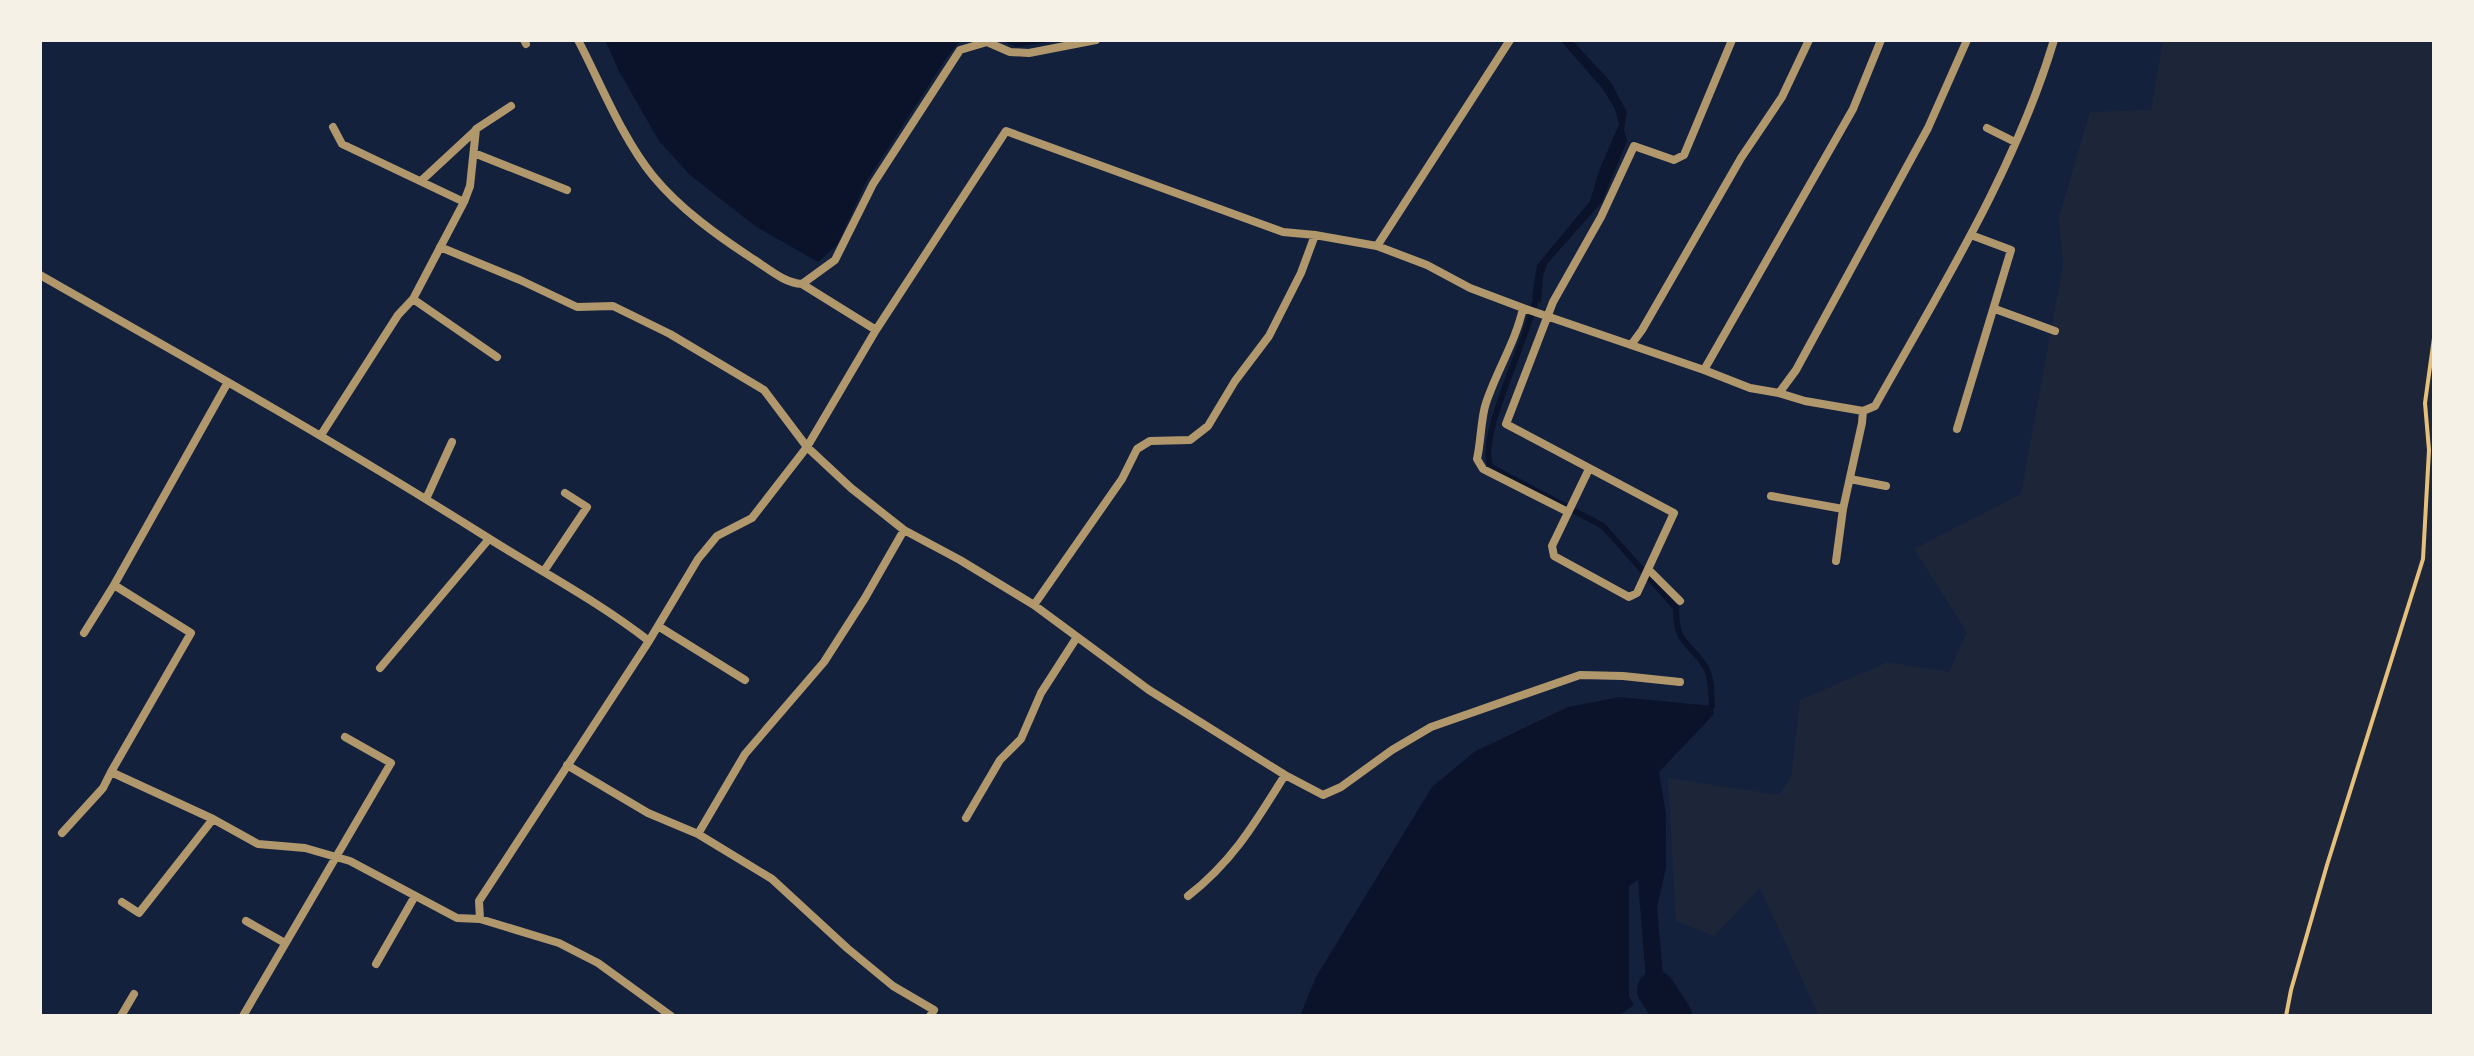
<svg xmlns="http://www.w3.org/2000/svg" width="2474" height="1056" font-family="Mulish,sans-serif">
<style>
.green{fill:#1d2539}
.water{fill:#0b132b}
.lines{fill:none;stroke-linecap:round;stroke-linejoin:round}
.stream{stroke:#0b132b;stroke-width:6}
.river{stroke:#0b132b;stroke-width:38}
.path{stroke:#e5c07b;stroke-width:4}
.minor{stroke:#b1986c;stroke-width:8}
</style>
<rect width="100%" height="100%" fill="#14213d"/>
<path class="green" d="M 2163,40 L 2434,40 L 2434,1016 L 1819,1016 L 1760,888 L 1714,936 L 1676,921 L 1668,778 L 1779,795 L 1791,777 L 1800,700 L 1888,662 L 1949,672 L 1967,632 L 1914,549 L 2021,494 L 2063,265 L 2059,217 L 2090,112 L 2151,110 Z"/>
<path class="water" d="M 605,40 L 964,40 L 959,42 L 947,57 L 866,182 L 837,245 L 818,262 L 755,226 L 690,175 L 659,141 L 620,73 Z
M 1001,40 L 1062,40 L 1016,47 Z
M 1560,40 L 1572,40 L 1610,81 L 1627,112 L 1624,129 L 1627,141 L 1602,202 L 1547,264 L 1543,276 L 1541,303 L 1532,297 L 1537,265 L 1590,201 L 1600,168 L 1619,125 L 1615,109 L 1602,88 Z
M 1620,697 L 1712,706 L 1714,714 L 1659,772 L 1666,814 L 1666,868 L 1657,907 L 1664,987 L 1647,994 L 1638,880 L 1629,886 L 1629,996 L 1634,1005 L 1618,1016 L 1300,1016 L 1316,977 L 1432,787 L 1474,752 L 1568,707 Z"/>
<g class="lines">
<path class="stream" d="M 1537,293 C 1531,334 1476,436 1491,467 L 1603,526 L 1676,608 C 1676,648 1691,641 1706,668 C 1712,678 1711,695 1712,706"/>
<path class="river" d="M 1656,990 L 1673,1016"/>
<path class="path" d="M 2286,1016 L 2291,990 L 2327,865 L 2423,559 L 2429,450 L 2425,403 L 2434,338"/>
<path class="minor" d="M 524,40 L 526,44
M 578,40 C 601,84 622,138 653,176 C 680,209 718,236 753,259 C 769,269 784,283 802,284 L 876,330
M 333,127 L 342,144 L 464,202
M 1987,128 L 2015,142
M 474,153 L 567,190
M 421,181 L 476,130
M 1377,246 L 1427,265 L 1470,288 L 1523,308 L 1704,370 L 1750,388 L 1779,393 L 1805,401 L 1863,411 L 1875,406 C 1941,288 2015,170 2054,40
M 440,247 L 520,280 L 577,307 L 613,306 L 670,334 L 764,390 L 807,447 L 851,488 L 904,530 L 960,560 L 1034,605 L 1149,690 L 1285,775 L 1323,795 L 1341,787 L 1392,750 L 1431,727 L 1580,675 L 1623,676 L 1680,682
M 40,275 C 190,360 339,444 485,536 C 540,571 598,601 649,641 L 479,901 L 480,919 L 559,943 L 598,963 L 671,1016
M 802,284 L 835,260 L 873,184 L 960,50 L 987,42 L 1010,52 L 1029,53 L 1096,40
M 413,299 L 497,357
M 1523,308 C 1516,341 1497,370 1486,403 C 1481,417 1481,442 1477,459 L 1483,469 L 1568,512
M 1995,309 L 2055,331
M 1631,345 L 1642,330 L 1741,158 L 1782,97 L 1809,40
M 1704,370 L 1853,109 L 1881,40
M 228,382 L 114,585 L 191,633 L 111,772 L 213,819 L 258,844 L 305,848 L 350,861 L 457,918 L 480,919
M 1779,393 L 1796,370 L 1928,128 L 1967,40
M 1957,429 L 2011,250 L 1971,235
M 321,435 L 398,315 L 413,299 L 464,202 L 470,186 L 476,129 L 511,106
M 1589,469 L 1552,546 L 1554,556 L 1629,597 L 1637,593 L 1674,513 L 1506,424 L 1553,302 L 1601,217 L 1634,146 L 1674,160 L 1684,155 L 1732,40
M 1850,479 L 1886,486
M 1771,496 L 1843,509
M 426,499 L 452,442
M 1836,561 L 1843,509 L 1862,423 L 1863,411
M 1649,570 L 1680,601
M 544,571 L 587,507 L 565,493
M 1034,605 L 1122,479 L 1137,449 L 1150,441 L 1190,440 L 1208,426 L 1235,381 L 1269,336 L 1301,273 L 1315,235
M 658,626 L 745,680
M 84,633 L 114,585
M 649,641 L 698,559 L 717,536 L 752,518 L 807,447 L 876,330 L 1006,131 L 1283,232 L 1315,235 L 1377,246 L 1510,40
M 380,668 L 489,539
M 567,765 L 648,813 L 698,834 L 772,879 L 847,948 L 893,986 L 934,1010 L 930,1016
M 966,818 L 1000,760 L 1021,739 L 1041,693 L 1077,637
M 62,833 L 103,788 L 111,772
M 698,834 L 745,754 L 824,662 L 865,598 L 904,530
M 1188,896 C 1233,861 1255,823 1285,775
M 122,902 L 139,913 L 213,819
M 246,921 L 285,943
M 376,964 L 415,896
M 121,1016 L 134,994
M 243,1016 L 391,763 L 345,737"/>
</g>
<rect width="2474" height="1056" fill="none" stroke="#f6f1e7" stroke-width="84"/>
</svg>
